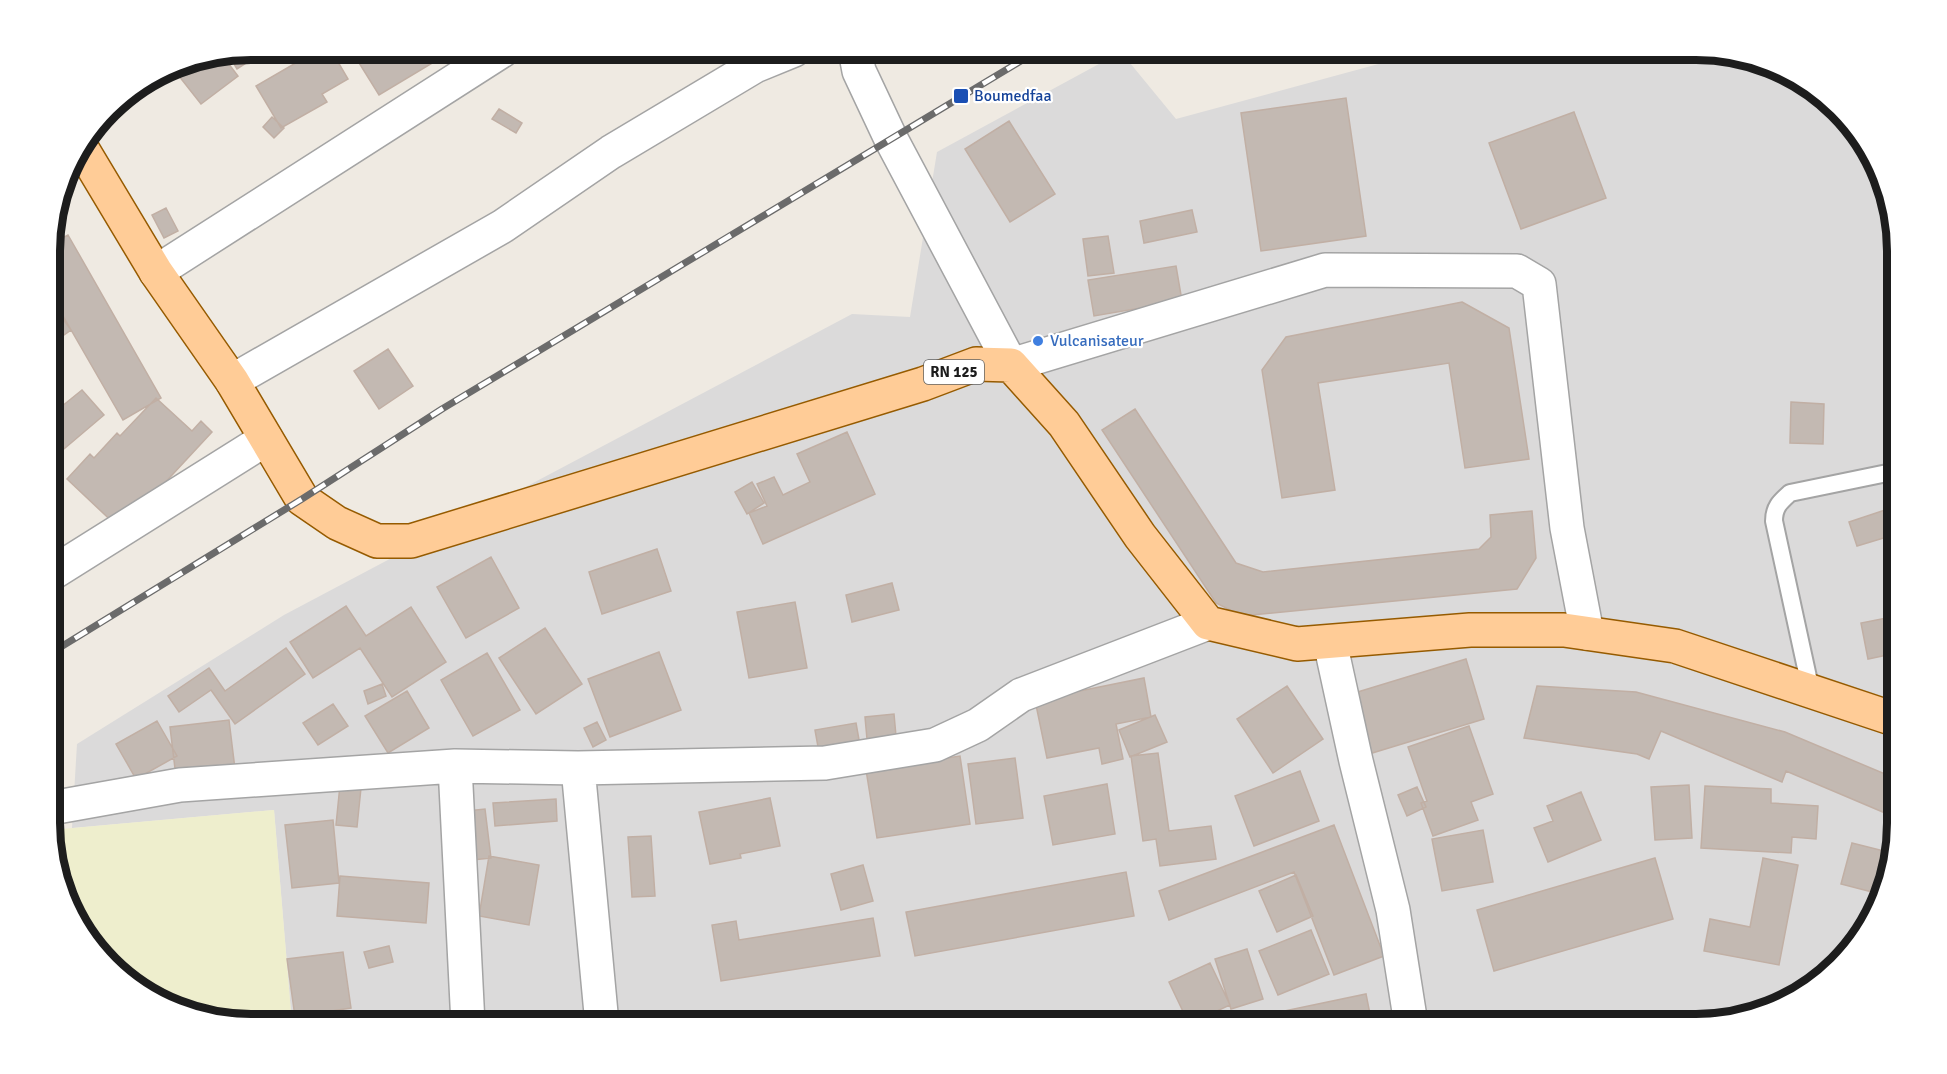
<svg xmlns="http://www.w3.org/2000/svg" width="1947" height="1074" font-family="Signika,sans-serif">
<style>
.residential{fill:#dbdada}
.farmland{fill:#eeeecd}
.building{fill:#c3b9b2;stroke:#c1afa4;stroke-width:1.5}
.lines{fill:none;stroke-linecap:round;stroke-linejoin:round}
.service-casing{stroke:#a4a4a4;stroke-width:20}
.minor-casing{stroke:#a4a4a4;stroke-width:36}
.primary-casing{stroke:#965b00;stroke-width:36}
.service{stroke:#fff;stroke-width:16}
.minor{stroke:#fff;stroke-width:33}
.primary{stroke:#ffcc97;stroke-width:33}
.rail-casing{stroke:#6b6b6b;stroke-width:7}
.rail{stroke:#fff;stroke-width:4.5;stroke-dasharray:14;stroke-linecap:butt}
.transit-dot{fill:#1a4fb4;stroke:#fff;stroke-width:2}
.shop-dot{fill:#3f7fe0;stroke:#fff;stroke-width:2}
.labels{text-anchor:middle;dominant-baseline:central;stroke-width:4.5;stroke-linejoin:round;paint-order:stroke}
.shield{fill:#fff;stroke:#616161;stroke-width:1.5}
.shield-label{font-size:15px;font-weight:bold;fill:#1d1d1d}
.transit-label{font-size:16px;fill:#164399;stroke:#fff;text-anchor:start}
.shop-label{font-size:16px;fill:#366cbe;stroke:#fff;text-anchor:start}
.rim{fill:none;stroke:#1d1d1d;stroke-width:8}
</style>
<rect width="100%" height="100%" fill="#efeae2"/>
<path class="residential" d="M 1430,50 L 1697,50 L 1797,76 L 1864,139 L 1897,237 L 1897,836 L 1871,924 L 1812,987 L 1770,998 L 1744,1012 L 1709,1024 L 292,1024 L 274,810 L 72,828 L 77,744 L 284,615 L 852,314 L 910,317 L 937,152 L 1121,52 L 1176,119 Z"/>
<path class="farmland" d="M 274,810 L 292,1024 L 250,1024 L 150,998 L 83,935 L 51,849 L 51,830 Z"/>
<path class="building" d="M 251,49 L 266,50 L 237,69 L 228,54 Z
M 318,50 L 331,50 L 348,79 L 322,94 L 327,102 L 281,128 L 256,86 Z
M 351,50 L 454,50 L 379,95 Z
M 222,55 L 238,76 L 201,104 L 171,66 Z
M 1346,98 L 1366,236 L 1261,251 L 1241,113 Z
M 499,109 L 522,123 L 516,133 L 492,119 Z
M 1574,112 L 1606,198 L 1521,229 L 1489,143 Z
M 272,117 L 284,128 L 274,138 L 263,127 Z
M 1009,121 L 1055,194 L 1010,222 L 965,149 Z
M 166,208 L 178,231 L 164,238 L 152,215 Z
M 1192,210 L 1197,232 L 1144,243 L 1140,221 Z
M 68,235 L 161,398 L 123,420 L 51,295 L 51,244 Z
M 1108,236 L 1114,273 L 1088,276 L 1083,239 Z
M 1176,266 L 1182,301 L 1094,316 L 1088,280 Z
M 51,302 L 71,330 L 51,344 Z
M 1462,302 L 1509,328 L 1529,459 L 1465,468 L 1449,363 L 1318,383 L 1335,490 L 1282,498 L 1262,370 L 1286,337 Z
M 388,349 L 413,386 L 379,409 L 354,371 Z
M 82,390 L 104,415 L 51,460 L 51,415 Z
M 156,398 L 192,431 L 201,421 L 212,432 L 121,530 L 67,479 L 90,454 L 94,458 L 117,433 L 120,436 Z
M 1791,402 L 1824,404 L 1823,444 L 1790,443 Z
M 1135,409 L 1236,563 L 1263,572 L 1479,549 L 1491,537 L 1490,515 L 1532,511 L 1536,558 L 1517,589 L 1242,616 L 1216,603 L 1102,430 Z
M 847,432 L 875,494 L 763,544 L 749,513 L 767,506 L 757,484 L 774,477 L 783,495 L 810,482 L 797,454 Z
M 51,479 L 63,504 L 51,510 Z
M 752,482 L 764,503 L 747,514 L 735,492 Z
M 1897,506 L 1897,534 L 1857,546 L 1849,522 Z
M 657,549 L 671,591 L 602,614 L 589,572 Z
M 491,557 L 519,608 L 466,638 L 437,587 Z
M 892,583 L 899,610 L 852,622 L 846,595 Z
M 795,602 L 807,668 L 749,678 L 737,612 Z
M 346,606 L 366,636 L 411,607 L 446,662 L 392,697 L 360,648 L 313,678 L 290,642 Z
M 1897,616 L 1897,653 L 1868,659 L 1861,623 Z
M 545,628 L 582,684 L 536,714 L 499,658 Z
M 286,648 L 305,674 L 235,724 L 211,690 L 179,712 L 168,696 L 209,668 L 225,691 Z
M 659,652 L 681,710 L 610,737 L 588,679 Z
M 487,653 L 520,710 L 473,736 L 441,680 Z
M 1466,659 L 1484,719 L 1369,754 L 1351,694 Z
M 1144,678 L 1151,717 L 1116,724 L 1123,759 L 1102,764 L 1099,748 L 1047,758 L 1035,700 Z
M 382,684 L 386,696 L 368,704 L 364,691 Z
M 1287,686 L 1323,739 L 1273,773 L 1237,719 Z
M 1537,686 L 1636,692 L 1785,732 L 1897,779 L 1897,818 L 1786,771 L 1782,782 L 1661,731 L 1649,759 L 1637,754 L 1524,738 Z
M 407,691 L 429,728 L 388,753 L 365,716 Z
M 333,704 L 348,726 L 318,745 L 303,723 Z
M 894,714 L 897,747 L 868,750 L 865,717 Z
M 1155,715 L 1167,742 L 1130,757 L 1119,730 Z
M 229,720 L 235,769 L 176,777 L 170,727 Z
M 157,721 L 177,756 L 136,779 L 116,744 Z
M 597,722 L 606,740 L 593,747 L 584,728 Z
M 856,723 L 861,751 L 820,758 L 815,730 Z
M 1469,726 L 1493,794 L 1471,802 L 1478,820 L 1433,836 L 1421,803 L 1427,801 L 1408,747 Z
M 1158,753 L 1169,831 L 1211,826 L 1216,859 L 1160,866 L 1156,839 L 1143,841 L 1131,756 Z
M 960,756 L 970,824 L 877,838 L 866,770 Z
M 1015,758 L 1023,818 L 976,824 L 968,764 Z
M 1300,771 L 1319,821 L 1254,846 L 1235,796 Z
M 1107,784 L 1115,834 L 1053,845 L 1044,796 Z
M 340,785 L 361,788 L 357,827 L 336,825 Z
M 1689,785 L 1692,838 L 1655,840 L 1651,787 Z
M 1705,786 L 1771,789 L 1771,803 L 1818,806 L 1816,839 L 1792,837 L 1791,853 L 1701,848 Z
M 1417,787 L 1426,807 L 1407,816 L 1398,795 Z
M 1581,792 L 1601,840 L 1548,862 L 1534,828 L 1553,821 L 1547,806 Z
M 770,798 L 780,846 L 740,854 L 741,858 L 710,864 L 699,812 Z
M 556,799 L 557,821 L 495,826 L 493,803 Z
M 485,809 L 491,858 L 472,860 L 467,811 Z
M 333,820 L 339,883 L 292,888 L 285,825 Z
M 1334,825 L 1384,956 L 1334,975 L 1294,872 L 1169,920 L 1159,891 Z
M 1483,830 L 1493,882 L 1442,891 L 1432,839 Z
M 651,836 L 655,896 L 632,897 L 628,837 Z
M 1852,843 L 1892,853 L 1880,894 L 1841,884 Z
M 489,856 L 539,865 L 529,925 L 479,916 Z
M 1655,858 L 1673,919 L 1494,971 L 1477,910 Z
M 1763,858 L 1798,865 L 1779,965 L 1704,951 L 1710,919 L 1750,927 Z
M 863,865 L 873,901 L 841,910 L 831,874 Z
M 1126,872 L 1134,916 L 915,956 L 906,912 Z
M 1296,875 L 1313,916 L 1277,932 L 1259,891 Z
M 340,876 L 429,883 L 426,923 L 337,916 Z
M 873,918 L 880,956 L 721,981 L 712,925 L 736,921 L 739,940 Z
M 1311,930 L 1329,974 L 1278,995 L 1259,951 Z
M 389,946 L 393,962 L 369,968 L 364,952 Z
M 1247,949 L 1263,999 L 1231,1009 L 1215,959 Z
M 343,952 L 351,1008 L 324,1012 L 326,1021 L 296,1024 L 287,959 Z
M 1210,963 L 1230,1005 L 1189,1024 L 1169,982 Z
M 1366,994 L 1372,1024 L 1286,1024 L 1284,1011 Z
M 457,1012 L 459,1024 L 409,1024 L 409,1017 Z
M 952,1017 L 954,1024 L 913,1024 Z"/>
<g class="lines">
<defs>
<path id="service" d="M 1811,691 L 1774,521 C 1774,507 1780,502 1790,493 L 1897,471"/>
<path id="minor" d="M 855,50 L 859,71 L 891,139 L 1011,365 L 1325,270 L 1517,271 L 1539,284 L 1567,528 L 1587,633
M 156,272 L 503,50
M 232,381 L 503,226 L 611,152 L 755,66 L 794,50
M 51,574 L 266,439
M 1330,642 L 1356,761 L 1393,910 L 1411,1024
M 455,766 L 468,1024
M 578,768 L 602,1024
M 51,808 L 180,785 L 455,766 L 578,768 L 825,763 L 935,745 L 978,725 L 1021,695 L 1208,623"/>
<path id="primary" d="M 81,147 L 156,272 L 232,381 L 302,499 L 337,523 L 377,541 L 411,541 L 923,384 L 976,364 L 1011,365 L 1064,424 L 1140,536 L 1208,623 L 1297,644 L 1470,630 L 1564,630 L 1675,646 L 1897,720"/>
</defs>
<use href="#service" class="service-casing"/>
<use href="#minor" class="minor-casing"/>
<use href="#primary" class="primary-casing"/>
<use href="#service" class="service"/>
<use href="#minor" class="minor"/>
<use href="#primary" class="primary"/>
<defs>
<path id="rail" d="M 51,653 L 302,499 L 442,409 L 1039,50"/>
</defs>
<use href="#rail" class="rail-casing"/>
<use href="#rail" class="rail"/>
</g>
<rect class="transit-dot" x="953" y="88" width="16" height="16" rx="3"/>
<circle class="shop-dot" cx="1038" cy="341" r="6"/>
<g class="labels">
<rect class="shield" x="924" y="360" width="60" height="24" rx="4.5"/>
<g class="shield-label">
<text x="954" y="372">RN 125</text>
</g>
<g class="transit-label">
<text x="974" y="96">Boumedfaa</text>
</g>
<g class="shop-label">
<text x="1050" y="341">Vulcanisateur</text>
</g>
</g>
<path d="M0 0H1947V1074H0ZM251 60H1696A191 191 0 0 1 1887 251V823A191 191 0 0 1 1696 1014H251A191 191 0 0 1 60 823V251A191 191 0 0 1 251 60Z" fill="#fff" fill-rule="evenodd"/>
<path class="rim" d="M251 60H1696A191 191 0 0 1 1887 251V823A191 191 0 0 1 1696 1014H251A191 191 0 0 1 60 823V251A191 191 0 0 1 251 60Z"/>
</svg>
